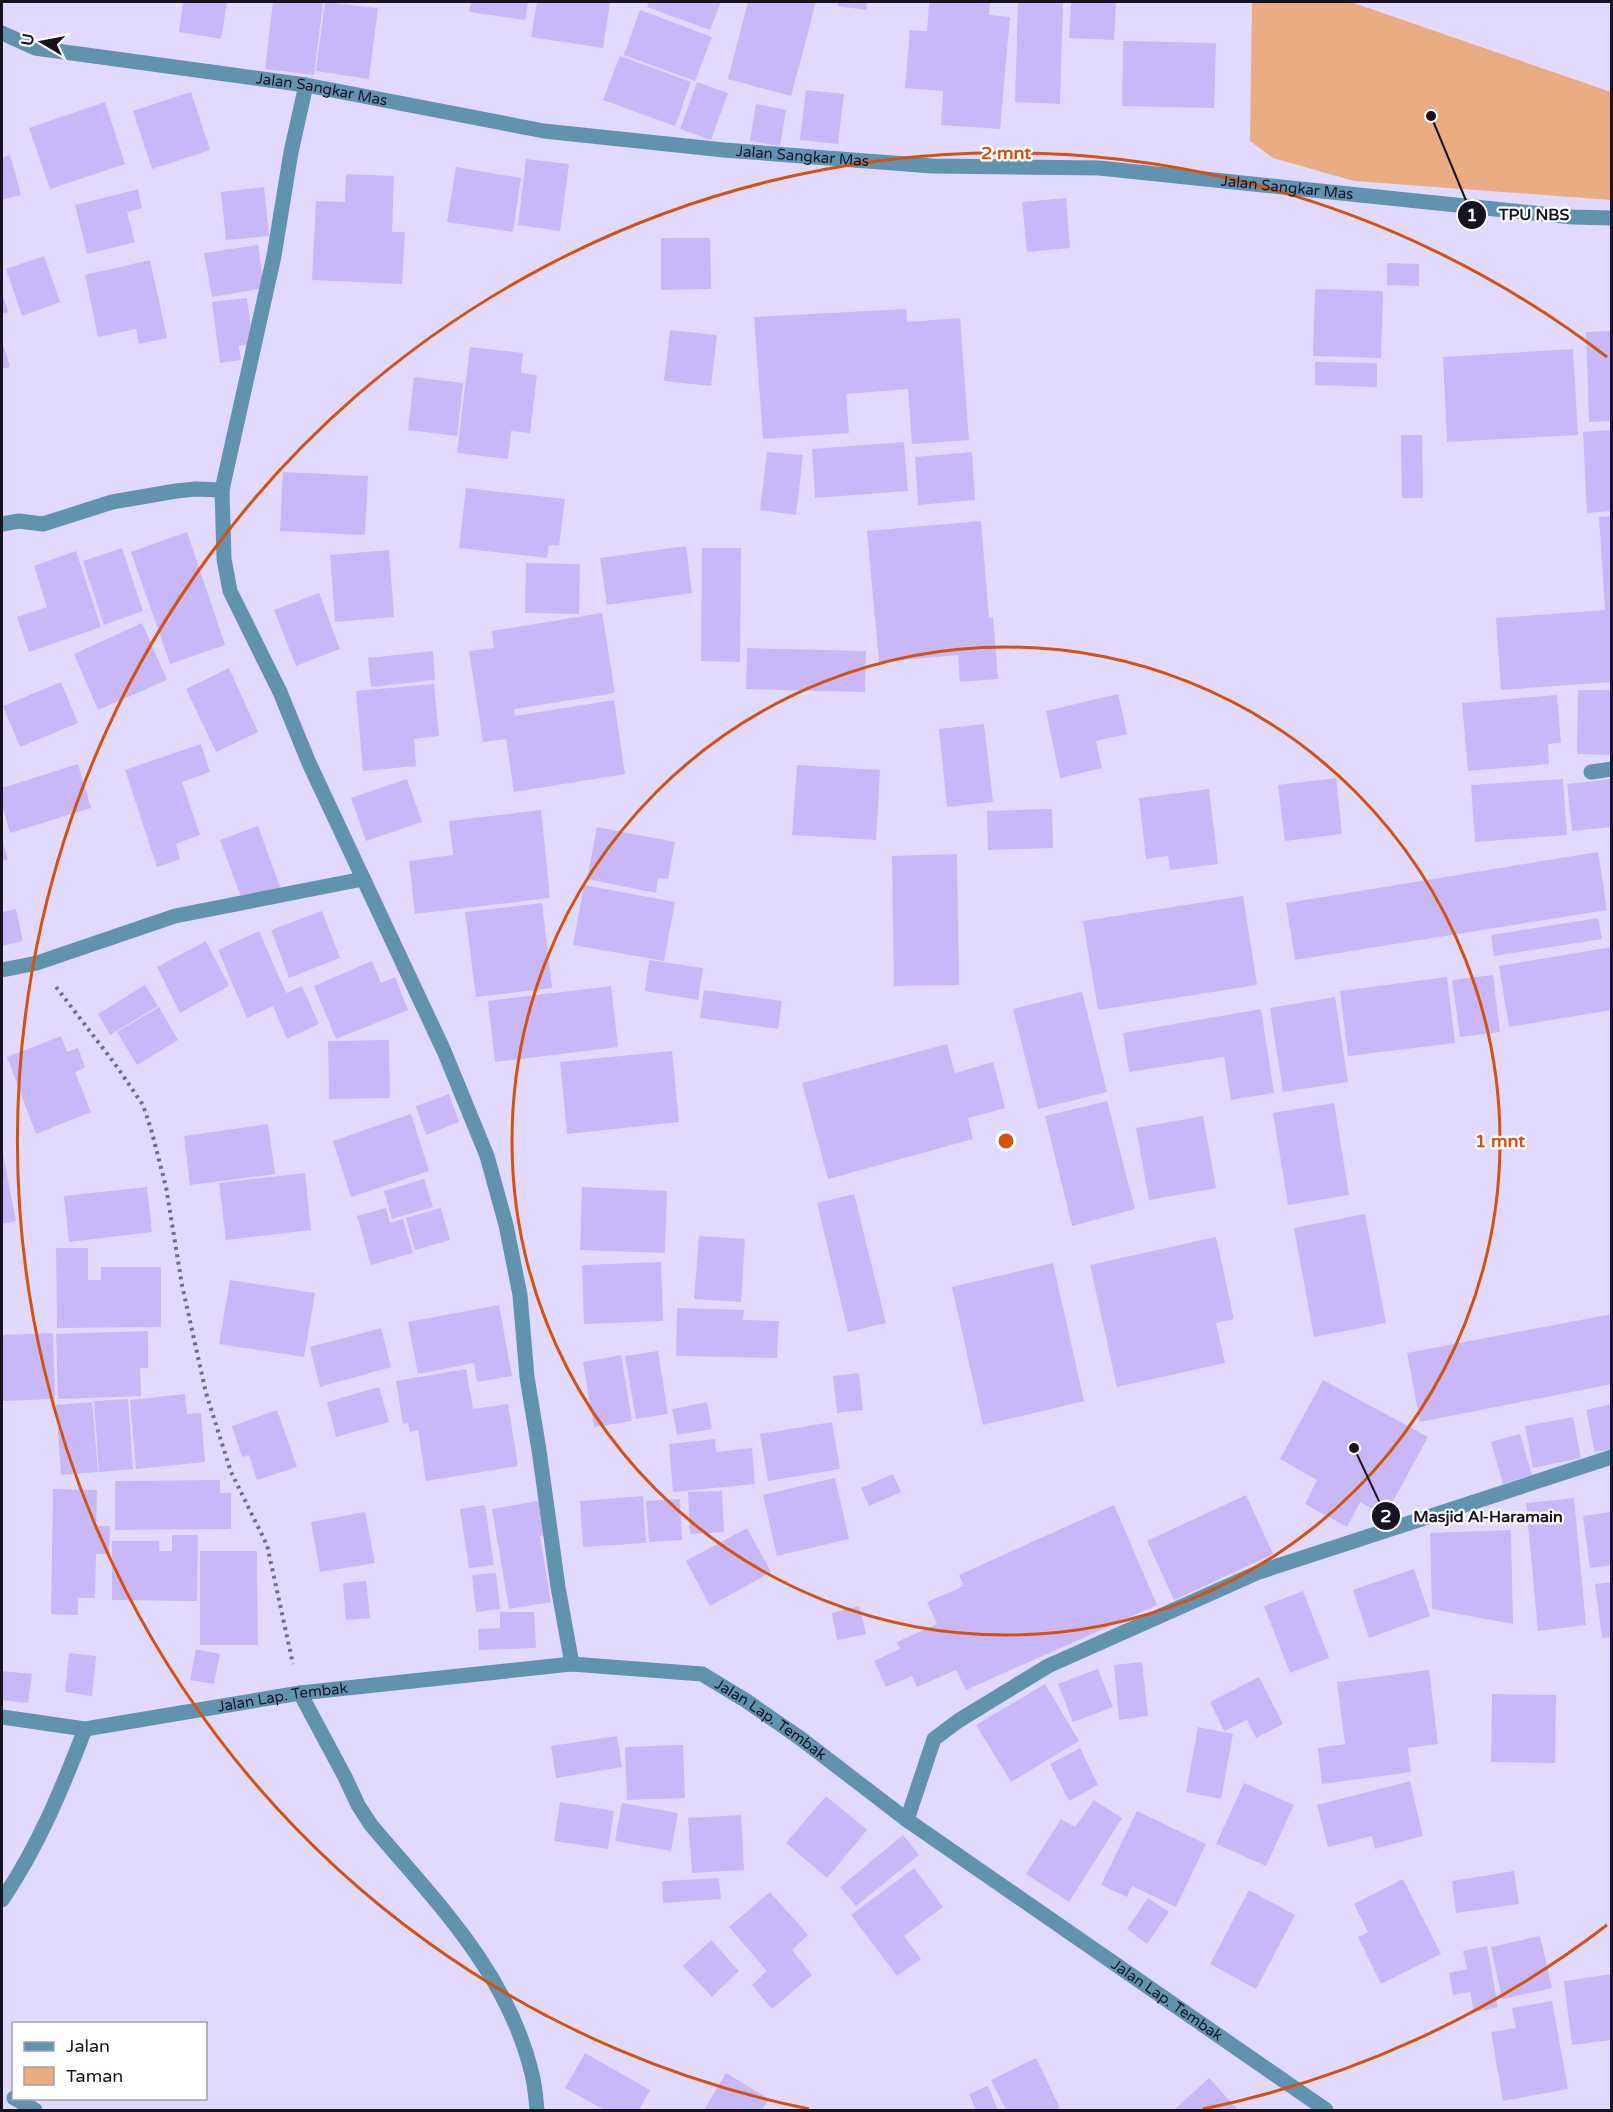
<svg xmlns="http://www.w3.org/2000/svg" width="1613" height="2112" font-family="'Varela Round',sans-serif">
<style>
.green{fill:#eaad83}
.building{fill:#c8b8fa}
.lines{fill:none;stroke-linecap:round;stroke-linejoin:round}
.path{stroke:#736e86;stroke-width:4;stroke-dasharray:3 4.5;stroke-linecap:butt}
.minor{stroke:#6193b0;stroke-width:15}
.ring{fill:none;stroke:#d3520e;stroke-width:3}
.labels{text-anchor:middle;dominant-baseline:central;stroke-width:4.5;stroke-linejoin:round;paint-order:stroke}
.street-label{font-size:15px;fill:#171322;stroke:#fff}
.centre{fill:#d3520e;stroke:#fff;stroke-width:3}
.ring-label{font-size:18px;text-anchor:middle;font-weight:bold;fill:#d3520e;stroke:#fff;stroke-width:4.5;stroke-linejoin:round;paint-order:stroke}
.leader{fill:none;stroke:#171322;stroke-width:2}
.callout-dot{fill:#171322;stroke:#fff;stroke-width:2}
.mark-label{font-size:18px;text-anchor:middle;font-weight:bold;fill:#fff}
.callout-label{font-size:16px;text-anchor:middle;font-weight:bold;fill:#171322;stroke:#fff;stroke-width:4.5;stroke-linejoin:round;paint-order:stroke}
</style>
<rect width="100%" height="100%" fill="#e1dafe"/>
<path class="green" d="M 1252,2 L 1351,2 L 1611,92 L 1611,200 L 1354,181 L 1273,158 L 1250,141 Z"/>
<path class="building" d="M 183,2 L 227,2 L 221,39 L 179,32 Z
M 273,2 L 323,2 L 314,75 L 265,69 Z
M 325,2 L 378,8 L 369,79 L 316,71 Z
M 471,2 L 528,2 L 525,20 L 469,12 Z
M 537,2 L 610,2 L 603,48 L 531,37 Z
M 649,2 L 721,2 L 710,30 L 647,7 Z
M 748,2 L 816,2 L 791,96 L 728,79 Z
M 838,2 L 867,2 L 866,10 L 838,6 Z
M 929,2 L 990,2 L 989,15 L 1010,17 L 1000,129 L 941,125 L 943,91 L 905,88 L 910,30 L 927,31 Z
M 1018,2 L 1063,2 L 1060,104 L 1015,102 Z
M 1071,2 L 1116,2 L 1114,40 L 1069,38 Z
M 640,10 L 712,37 L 695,81 L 624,55 Z
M 1123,41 L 1216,43 L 1214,108 L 1122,106 Z
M 620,56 L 691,82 L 675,126 L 603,100 Z
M 697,82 L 728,93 L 711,140 L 680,129 Z
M 806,90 L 844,94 L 838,144 L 800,140 Z
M 191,92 L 210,150 L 152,169 L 133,111 Z
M 105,102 L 125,164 L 50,189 L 29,128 Z
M 756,104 L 786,110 L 780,146 L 750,141 Z
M 10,155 L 21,195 L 2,200 L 2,158 Z
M 526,159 L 569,164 L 560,231 L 518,225 Z
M 456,167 L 521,178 L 513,232 L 447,222 Z
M 346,174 L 394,176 L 392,232 L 405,232 L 402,284 L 312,280 L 316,201 L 345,202 Z
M 264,187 L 269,236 L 226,240 L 221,192 Z
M 138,189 L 142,208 L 127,212 L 135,242 L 87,254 L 75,205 Z
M 1066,198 L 1070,248 L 1027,252 L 1022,202 Z
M 661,238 L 710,238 L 711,289 L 661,290 Z
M 258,245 L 264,288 L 212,297 L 204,253 Z
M 44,256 L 60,302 L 22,316 L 6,269 Z
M 150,260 L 167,338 L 139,344 L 136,329 L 98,337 L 85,275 Z
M 1387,263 L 1419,264 L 1419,286 L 1387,285 Z
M 1315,289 L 1383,291 L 1381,358 L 1313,356 Z
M 2,292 L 8,312 L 2,314 Z
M 247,298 L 253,344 L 239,346 L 241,360 L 220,363 L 212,302 Z
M 906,309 L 907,322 L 960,318 L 969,440 L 912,444 L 908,389 L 846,394 L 849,433 L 763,439 L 754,317 Z
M 670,330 L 717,335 L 711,386 L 664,381 Z
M 1612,331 L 1612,421 L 1589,422 L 1586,332 Z
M 2,340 L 10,367 L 2,369 Z
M 470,347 L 523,353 L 521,373 L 537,375 L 530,433 L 511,431 L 508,459 L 457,453 Z
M 1573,349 L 1578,435 L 1447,442 L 1443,357 Z
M 1315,362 L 1377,363 L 1377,387 L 1315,385 Z
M 414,377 L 463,383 L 457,436 L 408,430 Z
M 1612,430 L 1612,511 L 1587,513 L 1583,432 Z
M 1401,435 L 1422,435 L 1423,498 L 1402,498 Z
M 904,442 L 908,491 L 815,498 L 812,449 Z
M 767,452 L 803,455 L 796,515 L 760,510 Z
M 972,452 L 975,500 L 918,505 L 915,457 Z
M 283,472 L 368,476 L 365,535 L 280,531 Z
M 466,488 L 565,499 L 559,546 L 549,545 L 547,558 L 459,548 Z
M 1612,516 L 1612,682 L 1501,690 L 1496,618 L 1605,610 L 1599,517 Z
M 981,521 L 989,618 L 993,617 L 998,679 L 960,682 L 958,655 L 879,662 L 867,531 Z
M 187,532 L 225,645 L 170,664 L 131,552 Z
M 686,546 L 692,593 L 607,605 L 600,558 Z
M 122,548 L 143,611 L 104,625 L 83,561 Z
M 702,548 L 741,548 L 740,662 L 701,661 Z
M 389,550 L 394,617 L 335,622 L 330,555 Z
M 76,551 L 101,627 L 29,652 L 17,617 L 47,607 L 34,566 Z
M 526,563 L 580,564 L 579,614 L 525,613 Z
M 319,593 L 340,649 L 296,666 L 274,610 Z
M 602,613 L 615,693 L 514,709 L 515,716 L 614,700 L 625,774 L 514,792 L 506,739 L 483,742 L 469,651 L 494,648 L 492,631 Z
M 142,623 L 167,680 L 98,710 L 74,654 Z
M 747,648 L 866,651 L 865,692 L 746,689 Z
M 433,651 L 435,680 L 371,687 L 368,658 Z
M 229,668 L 258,732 L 216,752 L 186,689 Z
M 61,682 L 78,723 L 20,747 L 3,706 Z
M 434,684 L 439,736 L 414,739 L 416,766 L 363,771 L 356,691 Z
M 1578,690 L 1612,690 L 1612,755 L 1577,754 Z
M 1118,694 L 1127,734 L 1096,741 L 1102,768 L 1060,778 L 1046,711 Z
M 1557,695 L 1561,743 L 1548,744 L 1549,764 L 1468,771 L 1462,703 Z
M 984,724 L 993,802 L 947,807 L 939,729 Z
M 201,744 L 210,772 L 182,782 L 200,835 L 176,844 L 180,859 L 157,867 L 125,770 Z
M 78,764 L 91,808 L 10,833 L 2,804 L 2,788 Z
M 797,765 L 880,770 L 876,840 L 792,835 Z
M 1336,778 L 1342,834 L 1285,841 L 1278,785 Z
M 407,779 L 422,822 L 366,841 L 351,798 Z
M 1563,779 L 1567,835 L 1475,842 L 1471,785 Z
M 1612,779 L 1612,827 L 1572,831 L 1567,784 Z
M 1209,789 L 1218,864 L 1170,870 L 1168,856 L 1146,859 L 1139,798 Z
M 1052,809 L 1053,848 L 988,850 L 987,811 Z
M 541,810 L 550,898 L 415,914 L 409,861 L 453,855 L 449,821 Z
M 258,826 L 280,887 L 243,902 L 220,840 Z
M 597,827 L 675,842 L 668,879 L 658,878 L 656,893 L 587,879 Z
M 2,841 L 8,859 L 2,861 Z
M 1598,852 L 1607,910 L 1295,960 L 1286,903 Z
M 957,854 L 959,985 L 894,986 L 892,856 Z
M 584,885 L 675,902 L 664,961 L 573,945 Z
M 1243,896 L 1257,985 L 1098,1010 L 1083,921 Z
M 542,903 L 552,988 L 476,997 L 465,912 Z
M 16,909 L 23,941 L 2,946 L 2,912 Z
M 322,911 L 340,958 L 289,978 L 271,930 Z
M 1598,918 L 1602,939 L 1494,956 L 1491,935 Z
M 259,931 L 286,993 L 302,986 L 319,1024 L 287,1039 L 273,1006 L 247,1018 L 218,950 Z
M 206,941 L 229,986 L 180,1013 L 157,967 Z
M 1612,947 L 1612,1010 L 1509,1027 L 1499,966 Z
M 649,960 L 703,968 L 698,1000 L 645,991 Z
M 372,961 L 381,983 L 395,977 L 408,1010 L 336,1039 L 314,986 Z
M 1493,975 L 1500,1032 L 1460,1037 L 1452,980 Z
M 1447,977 L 1455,1043 L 1348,1056 L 1340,991 Z
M 145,985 L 158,1006 L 110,1035 L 98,1014 Z
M 611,986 L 618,1047 L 495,1062 L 488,1001 Z
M 704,990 L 782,1001 L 778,1029 L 700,1018 Z
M 1082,992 L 1107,1092 L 1038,1109 L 1013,1009 Z
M 1335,997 L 1348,1082 L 1283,1092 L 1270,1008 Z
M 159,1007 L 178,1040 L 137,1065 L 117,1032 Z
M 1261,1009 L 1274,1093 L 1231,1100 L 1224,1057 L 1129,1072 L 1123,1033 Z
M 61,1036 L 67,1052 L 78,1048 L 85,1067 L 75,1072 L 91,1112 L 36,1134 L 7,1057 Z
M 389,1040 L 390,1098 L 329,1099 L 328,1041 Z
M 947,1044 L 955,1073 L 993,1062 L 1005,1108 L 968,1118 L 973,1139 L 828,1179 L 802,1083 Z
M 672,1051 L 679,1122 L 567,1134 L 560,1062 Z
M 449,1094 L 459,1122 L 426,1135 L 416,1106 Z
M 1107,1101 L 1135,1209 L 1072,1226 L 1045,1116 Z
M 1334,1103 L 1349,1195 L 1288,1205 L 1273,1113 Z
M 411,1114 L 429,1171 L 351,1197 L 333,1141 Z
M 1203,1116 L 1216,1188 L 1149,1200 L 1136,1128 Z
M 268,1124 L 275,1174 L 190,1185 L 184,1136 Z
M 3,1154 L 16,1221 L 2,1224 L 2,1155 Z
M 305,1173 L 311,1230 L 226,1240 L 219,1183 Z
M 424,1179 L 433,1207 L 392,1219 L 384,1191 Z
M 147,1187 L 152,1232 L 69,1242 L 64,1196 Z
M 582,1187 L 667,1191 L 665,1253 L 580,1250 Z
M 854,1194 L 886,1323 L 848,1332 L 817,1203 Z
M 386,1208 L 390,1223 L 403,1219 L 413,1253 L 371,1265 L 357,1216 Z
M 441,1208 L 450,1240 L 415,1250 L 406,1218 Z
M 1365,1214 L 1386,1323 L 1314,1337 L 1294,1228 Z
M 699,1236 L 745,1239 L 741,1302 L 694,1299 Z
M 1216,1237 L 1234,1319 L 1216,1323 L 1225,1363 L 1117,1387 L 1090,1265 Z
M 56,1248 L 88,1248 L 88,1280 L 101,1280 L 101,1267 L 161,1267 L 161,1327 L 57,1328 Z
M 661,1262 L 663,1321 L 584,1324 L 582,1265 Z
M 1053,1263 L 1084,1401 L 983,1425 L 952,1287 Z
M 230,1280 L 315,1293 L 304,1357 L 219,1344 Z
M 499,1305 L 512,1376 L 477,1382 L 474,1363 L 418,1374 L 408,1322 Z
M 677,1308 L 744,1310 L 743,1320 L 779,1321 L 777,1358 L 676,1356 Z
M 1612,1314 L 1612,1384 L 1420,1422 L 1407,1353 Z
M 381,1328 L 391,1367 L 320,1387 L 310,1347 Z
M 148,1331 L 148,1368 L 140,1368 L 141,1396 L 58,1399 L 56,1334 Z
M 53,1333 L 55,1399 L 2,1401 L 2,1335 Z
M 658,1351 L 668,1414 L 636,1419 L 625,1356 Z
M 621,1355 L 632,1421 L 594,1427 L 583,1362 Z
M 466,1369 L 473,1409 L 508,1404 L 518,1466 L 426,1481 L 418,1430 L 410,1432 L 408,1423 L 403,1424 L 396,1381 Z
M 859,1373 L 863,1410 L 837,1413 L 833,1376 Z
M 1323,1380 L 1428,1437 L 1385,1516 L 1360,1502 L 1347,1527 L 1305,1504 L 1317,1480 L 1280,1459 Z
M 379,1387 L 389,1422 L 336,1437 L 327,1402 Z
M 185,1394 L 187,1414 L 201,1413 L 205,1462 L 136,1469 L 130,1400 Z
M 128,1399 L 133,1469 L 99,1472 L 94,1401 Z
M 92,1402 L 98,1472 L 61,1475 L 56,1405 Z
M 707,1402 L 712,1429 L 677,1435 L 672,1409 Z
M 1612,1404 L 1612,1449 L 1595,1452 L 1586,1410 Z
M 277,1410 L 297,1467 L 257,1480 L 249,1455 L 242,1457 L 232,1426 Z
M 1573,1417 L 1581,1458 L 1533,1468 L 1525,1426 Z
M 832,1422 L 840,1469 L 768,1481 L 760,1434 Z
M 1520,1434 L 1532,1475 L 1503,1484 L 1491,1442 Z
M 715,1439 L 716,1452 L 752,1448 L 755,1484 L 673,1492 L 669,1444 Z
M 893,1474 L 901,1492 L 869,1506 L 861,1488 Z
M 835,1478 L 849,1539 L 777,1556 L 763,1495 Z
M 220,1480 L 220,1493 L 231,1493 L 231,1529 L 115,1530 L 115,1481 Z
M 53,1489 L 97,1490 L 96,1526 L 110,1526 L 109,1554 L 96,1554 L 95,1598 L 78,1598 L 78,1615 L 51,1614 Z
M 722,1491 L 724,1532 L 690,1534 L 688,1492 Z
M 1246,1495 L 1273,1554 L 1174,1600 L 1147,1541 Z
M 643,1496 L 646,1543 L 583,1547 L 580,1501 Z
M 1574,1498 L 1586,1625 L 1538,1631 L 1526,1503 Z
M 680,1499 L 682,1540 L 649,1542 L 646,1501 Z
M 543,1500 L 549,1534 L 540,1536 L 551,1602 L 509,1609 L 492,1509 Z
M 485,1505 L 494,1565 L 469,1568 L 460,1509 Z
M 1114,1505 L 1157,1605 L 966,1690 L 956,1670 L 917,1687 L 912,1676 L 886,1687 L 874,1661 L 900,1649 L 897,1642 L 937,1624 L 927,1602 L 964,1586 L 959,1575 Z
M 365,1512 L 375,1563 L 320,1572 L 311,1522 Z
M 1612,1512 L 1612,1565 L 1590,1568 L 1583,1516 Z
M 747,1528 L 771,1572 L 710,1606 L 686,1561 Z
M 1511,1530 L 1513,1624 L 1432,1609 L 1430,1533 Z
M 172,1535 L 198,1535 L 197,1601 L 112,1600 L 112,1541 L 159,1541 L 159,1551 L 172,1551 Z
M 200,1551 L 257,1551 L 258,1645 L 200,1645 Z
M 1414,1569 L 1430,1616 L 1369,1638 L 1353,1590 Z
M 496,1573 L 500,1609 L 476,1612 L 472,1575 Z
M 366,1581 L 370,1618 L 346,1620 L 343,1583 Z
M 1612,1582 L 1612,1637 L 1602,1638 L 1595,1584 Z
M 1303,1591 L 1329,1658 L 1290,1673 L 1264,1606 Z
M 859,1606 L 866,1634 L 837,1640 L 832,1613 Z
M 500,1612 L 534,1612 L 536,1648 L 479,1650 L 478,1629 L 500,1628 Z
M 196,1649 L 220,1654 L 214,1684 L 190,1680 Z
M 69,1653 L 96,1656 L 92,1696 L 65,1692 Z
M 1142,1662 L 1148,1716 L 1119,1720 L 1114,1665 Z
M 1098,1669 L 1113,1707 L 1073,1722 L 1058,1684 Z
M 1429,1670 L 1438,1744 L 1408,1748 L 1411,1772 L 1322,1784 L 1318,1748 L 1345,1744 L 1337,1682 Z
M 2,1671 L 32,1674 L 28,1703 L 2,1700 Z
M 1259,1677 L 1283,1724 L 1256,1738 L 1247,1720 L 1224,1731 L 1210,1702 Z
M 1045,1684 L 1079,1741 L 1011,1782 L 976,1725 Z
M 1492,1694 L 1556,1695 L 1555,1763 L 1491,1762 Z
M 1198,1727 L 1233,1734 L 1221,1799 L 1186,1792 Z
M 617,1736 L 622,1767 L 556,1778 L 551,1746 Z
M 683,1745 L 685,1798 L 627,1800 L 625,1747 Z
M 1080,1748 L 1098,1785 L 1069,1801 L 1050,1764 Z
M 1410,1781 L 1423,1836 L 1375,1849 L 1372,1836 L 1328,1847 L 1317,1805 Z
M 1244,1783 L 1294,1805 L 1266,1866 L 1216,1844 Z
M 826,1796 L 867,1830 L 827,1878 L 786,1843 Z
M 1094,1800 L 1122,1818 L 1069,1902 L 1026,1874 L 1061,1819 L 1075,1827 Z
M 560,1802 L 614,1811 L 608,1849 L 554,1841 Z
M 622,1803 L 678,1813 L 671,1851 L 615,1841 Z
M 1137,1811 L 1206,1844 L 1176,1907 L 1132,1886 L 1127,1897 L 1101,1885 Z
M 741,1815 L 744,1870 L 692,1873 L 688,1818 Z
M 903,1835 L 919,1855 L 856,1906 L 840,1887 Z
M 914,1868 L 943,1907 L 904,1936 L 921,1959 L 897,1976 L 851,1915 Z
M 1514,1871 L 1519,1904 L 1456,1913 L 1452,1881 Z
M 719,1878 L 721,1899 L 663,1903 L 662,1881 Z
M 1403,1879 L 1441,1954 L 1381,1984 L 1358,1937 L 1368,1932 L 1354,1904 Z
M 1249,1890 L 1295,1915 L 1256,1989 L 1210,1964 Z
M 770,1892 L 808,1935 L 792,1950 L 812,1975 L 772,2009 L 752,1985 L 767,1971 L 729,1927 Z
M 1148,1898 L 1169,1912 L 1147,1944 L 1127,1929 Z
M 1540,1936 L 1552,1988 L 1502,1999 L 1491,1947 Z
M 711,1940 L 739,1971 L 712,1997 L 683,1966 Z
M 1487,1946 L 1498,2007 L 1474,2012 L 1470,1992 L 1453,1995 L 1449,1973 L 1467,1969 L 1463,1951 Z
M 1612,1974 L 1612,2040 L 1572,2045 L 1564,1981 Z
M 1552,2001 L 1568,2089 L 1503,2101 L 1491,2032 L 1516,2028 L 1512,2008 Z
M 585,2053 L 650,2090 L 639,2110 L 604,2110 L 565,2088 Z
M 1036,2058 L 1060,2108 L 1054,2110 L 1006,2110 L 991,2080 Z
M 726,2073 L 769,2099 L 762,2110 L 704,2110 Z
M 1209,2078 L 1238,2110 L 1174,2110 Z
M 988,2086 L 998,2110 L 976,2110 L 969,2094 Z"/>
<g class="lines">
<path class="path" d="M 56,987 L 115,1064 L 143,1105 L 151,1129 L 166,1187 L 182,1285 L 206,1393 L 231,1472 L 267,1545 L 293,1664"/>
<g class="minor">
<path id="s1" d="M 2,33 L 35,48 L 306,85 L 544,131 L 724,150 L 932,166 L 1099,168 L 1572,217 L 1612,218"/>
<path d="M 306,85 L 291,152 L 274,256 L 222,490 L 224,559 L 230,591 L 280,692 L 309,763 L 444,1051 L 487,1156 L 506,1225 L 520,1295 L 527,1377 L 539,1450 L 558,1587 L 572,1664"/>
<path d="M 2,524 L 19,521 L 43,524 L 112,502 L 176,491 L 196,489 L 222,490"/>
<path d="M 1591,772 L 1612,769"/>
<path d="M 2,970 L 37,963 L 175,916 L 363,879"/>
<path d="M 300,1693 L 345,1777 L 358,1805 L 371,1825 C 436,1902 508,1973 532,2074 C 535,2086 536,2099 537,2110"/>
<path id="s2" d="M 2,1717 L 85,1729 L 300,1693 L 572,1664 L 702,1674 L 745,1700 L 800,1738 L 907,1820 L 1326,2110"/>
<path d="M 907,1820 L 934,1739 L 958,1721 L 1048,1666 L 1259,1572 L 1612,1457"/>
<path d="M 2,1900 C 38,1847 62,1789 85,1729"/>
<path d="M 14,2098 L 35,2110"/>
</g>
</g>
<g class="ring">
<circle cx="1006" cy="1141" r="494"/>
<path d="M1607 1925A988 988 0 0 1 1203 2109M809 2109A988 988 0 1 1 1607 357"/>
</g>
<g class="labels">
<g class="street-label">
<text stroke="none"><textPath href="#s1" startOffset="326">Jalan Sangkar Mas</textPath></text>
<text stroke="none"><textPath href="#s1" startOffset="812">Jalan Sangkar Mas</textPath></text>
<text stroke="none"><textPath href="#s1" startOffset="1298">Jalan Sangkar Mas</textPath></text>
<text stroke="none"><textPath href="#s2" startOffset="284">Jalan Lap. Tembak</textPath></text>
<text stroke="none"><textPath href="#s2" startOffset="788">Jalan Lap. Tembak</textPath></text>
<text stroke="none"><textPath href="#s2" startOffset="1274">Jalan Lap. Tembak</textPath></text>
</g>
</g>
<circle cx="1006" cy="1141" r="9" class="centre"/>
<g class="ring-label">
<text x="1006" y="159">2 mnt</text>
<text x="1500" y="1147">1 mnt</text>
</g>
<path class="leader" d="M1431 116L1472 215M1354 1448L1386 1516"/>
<g class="callout-dot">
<circle cx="1431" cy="116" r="6"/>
<circle cx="1354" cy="1448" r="6"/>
<circle cx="1472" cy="215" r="15"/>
<circle cx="1386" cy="1516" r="15"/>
</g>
<g class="mark-label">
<text x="1472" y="221">1</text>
<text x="1386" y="1522">2</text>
</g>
<g class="callout-label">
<text x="1534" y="220">TPU NBS</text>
<text x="1488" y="1522">Masjid Al-Haramain</text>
</g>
<rect width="1613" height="2112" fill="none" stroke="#171322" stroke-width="6"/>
<rect x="12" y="2022" width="195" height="78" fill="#ffffff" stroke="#a2a1a7" stroke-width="1.5"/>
<rect x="24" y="2042" width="30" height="9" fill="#6193b0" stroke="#a2a1a7" stroke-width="1.5"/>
<text x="66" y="2052" font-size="18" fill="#171322">Jalan</text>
<rect x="24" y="2067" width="30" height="18" fill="#eaad83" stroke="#a2a1a7" stroke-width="1.5"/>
<text x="66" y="2082" font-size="18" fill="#171322">Taman</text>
<g transform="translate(42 42) rotate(280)" stroke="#ffffff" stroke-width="4.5" paint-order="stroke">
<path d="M0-4.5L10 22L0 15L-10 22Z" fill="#171322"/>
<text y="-9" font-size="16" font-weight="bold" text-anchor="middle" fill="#171322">U</text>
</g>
</svg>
